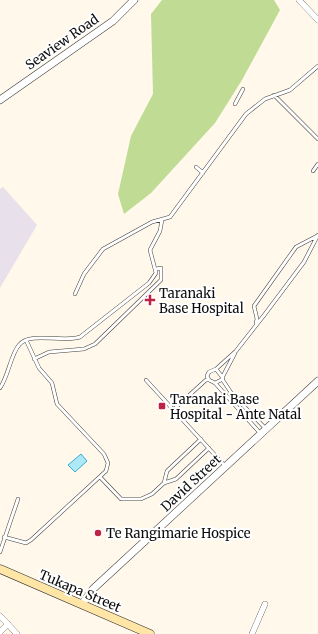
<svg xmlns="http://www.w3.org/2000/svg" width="318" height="634" font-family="Merriweather,serif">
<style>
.industrial{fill:#e8e0eb}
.forest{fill:#c0db94}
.water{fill:#afe8f7;stroke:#35accf}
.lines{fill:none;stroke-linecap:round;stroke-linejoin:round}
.service-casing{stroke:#3f3f3f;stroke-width:4}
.minor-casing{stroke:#3f3f3f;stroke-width:6}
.tertiary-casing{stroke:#3f3f3f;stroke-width:8}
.secondary-casing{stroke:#2e2e2e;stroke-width:9}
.service{stroke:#fff;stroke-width:3}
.minor{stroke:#fff;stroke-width:5.5}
.tertiary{stroke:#fff;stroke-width:7}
.secondary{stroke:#ffe6a6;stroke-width:8}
.poi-dot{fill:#be2244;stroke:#fff;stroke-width:1.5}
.labels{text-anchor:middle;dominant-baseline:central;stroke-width:4;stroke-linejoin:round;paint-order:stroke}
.street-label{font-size:13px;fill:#0c0c0c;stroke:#fff}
.poi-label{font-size:13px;fill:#0c0c0c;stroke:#fff;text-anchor:start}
</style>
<rect width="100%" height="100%" fill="#fff8eb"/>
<path class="industrial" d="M 3,187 L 37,225 L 0,288 L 0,189 Z"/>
<path class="forest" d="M 162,0 L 274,0 L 280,10 L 242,80 L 215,123 L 151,193 L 124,214 L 118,194 L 131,136 L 153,94 L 151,14 Z"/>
<path class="water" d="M 81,454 L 87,461 L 75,472 L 68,465 Z"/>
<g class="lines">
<defs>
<path id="service" d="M 274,95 L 318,139
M 235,104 L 243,89
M 196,167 L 203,173
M 313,171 L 318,164
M 75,294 L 84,274 L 103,249 L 152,222 L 170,217 L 246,114 L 265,99 L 290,90 L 318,66
M 256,323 L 257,319 L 254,306 L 296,247 L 317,236
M 34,359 L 49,352 L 84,349 L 95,344 L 161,280 L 161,268 L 156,269
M 223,376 L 235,353
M 222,379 L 232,394 L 266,429
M 146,380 L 226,467
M 215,383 L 221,380 L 223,378 L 216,369
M 0,388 C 9,375 10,356 19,345 C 30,331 63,343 80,337 L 149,283 L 156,273 L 150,250 L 160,231 L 162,220
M 174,409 L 206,380 L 208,380
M 261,434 L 215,383 L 209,380 L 207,376 L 209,372 L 216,369 L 236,351 L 265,314 L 304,262 L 318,235
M 100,477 L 121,499 L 141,499 L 152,494 L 164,483 L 176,479 L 209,448
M 164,483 L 167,471 L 201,439
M 4,537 L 26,543 L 31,540 L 106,471 L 108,463 L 104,454 L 57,404 L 52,383 L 39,368 L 26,340
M 0,552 L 18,499"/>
<path id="minor" d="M 299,0 L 318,20
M 0,616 L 17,634
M 0,632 L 8,624
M 252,634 L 265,604"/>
<path id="tertiary" d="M 0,100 L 113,21 L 134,0
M 82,604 L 93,589 L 318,381"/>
<path id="secondary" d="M 0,569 L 150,634"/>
</defs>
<use href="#service" class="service-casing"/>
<use href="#minor" class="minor-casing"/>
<use href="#tertiary" class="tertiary-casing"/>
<use href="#secondary" class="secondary-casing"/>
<use href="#service" class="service"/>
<use href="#minor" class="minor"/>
<use href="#tertiary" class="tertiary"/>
<use href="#secondary" class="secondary"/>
</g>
<g class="poi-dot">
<path d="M148 294h4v4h4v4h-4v4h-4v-4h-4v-4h4z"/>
<rect x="158" y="402" width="8" height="8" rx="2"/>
<circle cx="98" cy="533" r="4"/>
</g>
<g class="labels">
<g class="street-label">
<text transform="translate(62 42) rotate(-35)">Seaview Road</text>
<text transform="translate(191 483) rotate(-43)">David Street</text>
<text transform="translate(80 591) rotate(23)">Tukapa Street</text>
</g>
<g class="poi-label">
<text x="159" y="293">Taranaki<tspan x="159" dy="15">Base Hospital</tspan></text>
<text x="170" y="399">Taranaki Base<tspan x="170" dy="15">Hospital - Ante Natal</tspan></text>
<text x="106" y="533">Te Rangimarie Hospice</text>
</g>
</g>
</svg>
